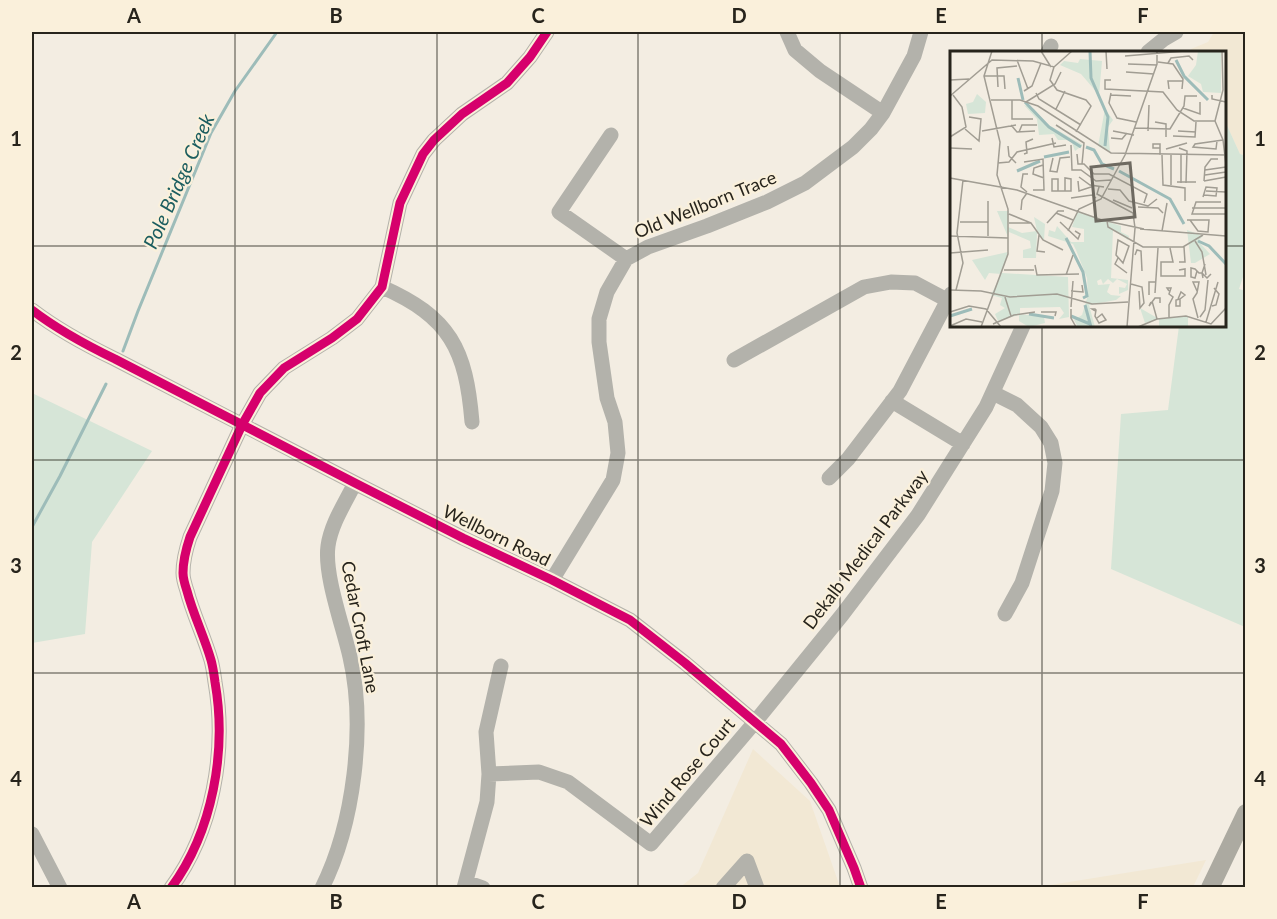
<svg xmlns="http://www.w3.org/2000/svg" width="1277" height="919" font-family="Lato,sans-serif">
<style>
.built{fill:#f2e8d4}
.green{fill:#d6e5d7}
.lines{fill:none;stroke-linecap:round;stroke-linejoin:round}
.stream{stroke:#9dbcb9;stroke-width:3}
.minor{stroke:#b3b2ab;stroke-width:15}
.major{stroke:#acaaa1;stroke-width:18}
.cycleway-casing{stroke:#faf0db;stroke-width:13}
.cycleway{stroke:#d6006c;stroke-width:9}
.grid{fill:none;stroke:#27241c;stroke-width:1.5;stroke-opacity:0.55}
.labels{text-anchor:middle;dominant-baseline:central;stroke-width:4.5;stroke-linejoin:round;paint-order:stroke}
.street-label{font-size:18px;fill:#27241c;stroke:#faf0db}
.water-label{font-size:20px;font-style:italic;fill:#1b5d5f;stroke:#faf0db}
.inset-river{fill:none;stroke:#9dbcb9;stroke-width:3}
.inset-road{fill:none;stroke:#a19d93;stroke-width:1.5}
.view{fill:#6e6a61;fill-opacity:0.15;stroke:#6e6a61;stroke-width:3}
.inset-edge{fill:none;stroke:#27241c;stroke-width:3}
.neatline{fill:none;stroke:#27241c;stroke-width:2}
.grid-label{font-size:20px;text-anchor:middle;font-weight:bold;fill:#27241c}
</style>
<rect width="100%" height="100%" fill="#f3ede2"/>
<path class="built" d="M 1214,32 L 1245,32 L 1245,156 L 1240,154 L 1225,121 L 1224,52 L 1193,52 L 1191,49 L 1208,42 Z
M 753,749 L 810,801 L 840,887 L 679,888 L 698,873 Z
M 1206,860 L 1193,887 L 1038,887 Z"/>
<path class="green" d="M 1225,121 L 1240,154 L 1246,156 L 1246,268 L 1239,289 L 1246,291 L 1245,627 L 1111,569 L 1121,414 L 1168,410 L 1179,326 L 1224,326 Z
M 32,393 L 152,451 L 92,542 L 85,634 L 32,643 Z"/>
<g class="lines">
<path class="stream" d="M 123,351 L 138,311 L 211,133 L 235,91 L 277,32
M 32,527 L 60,476 L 106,384"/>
<path class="minor" d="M 787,32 L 795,50 L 820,71 L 883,113
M 1048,52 L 1051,46
M 1148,52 L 1164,39 L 1176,32
M 611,135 L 559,212 L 626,259
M 382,287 C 450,317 466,349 472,422
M 32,310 C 58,330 86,345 115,359 L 355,483 L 463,538 L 552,580 L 630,620 L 685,663 L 781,744 L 811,783 L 829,810 L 854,868 L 861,888
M 734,360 L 864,287 L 891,282 L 915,283 L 947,300
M 993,393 L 1017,405 L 1041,427 L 1051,443 L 1055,463 L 1052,491 L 1033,549 L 1022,583 L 1005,614
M 892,401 L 963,444
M 829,478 L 848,459 L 900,391 L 951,294
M 552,580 L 613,480 L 618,453 L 615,422 L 607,398 L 599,342 L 599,319 L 607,292 L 626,259 L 648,247 L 707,226 L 767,202 L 805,183 L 853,147 L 871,129 L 883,113 L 914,56 L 921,32
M 489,774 L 539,772 L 568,782 L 651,844 L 755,722 L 842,615 L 918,515 L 986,407 L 1023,326
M 32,834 L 60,888
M 466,882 L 483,888
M 171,888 C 213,831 227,751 215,682 C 214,675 213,667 211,660 C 204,636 193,614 187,591 C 185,585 183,579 183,573 C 183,560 186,549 190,537 L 242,425 L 260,393 L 284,368 L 332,338 L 357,319 L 382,287 L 400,203 L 423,154 L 434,140 L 462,114 L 507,83 L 530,57 L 547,32
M 322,888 C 354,824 366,726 350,657 C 343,626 324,575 328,546 C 331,524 345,503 355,483
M 464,888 L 487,802 L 489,774 L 486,732 L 501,666
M 723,888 L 747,861 L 757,888"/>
<path class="major" d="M 1210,888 L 1246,813"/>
<defs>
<path id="cycleway" d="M 32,310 C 58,330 86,345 115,359 L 355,483 L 463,538 L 552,580 L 630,620 L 685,663 L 781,744 L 811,783 L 829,810 L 854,868 L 861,888
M 171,888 C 213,831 227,751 215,682 C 214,675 213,667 211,660 C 204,636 193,614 187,591 C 185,585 183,579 183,573 C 183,560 186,549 190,537 L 242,425 L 260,393 L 284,368 L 332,338 L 357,319 L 382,287 L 400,203 L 423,154 L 434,140 L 462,114 L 507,83 L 530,57 L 547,32"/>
</defs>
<use href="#cycleway" class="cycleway-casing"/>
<use href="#cycleway" class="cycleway"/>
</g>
<path class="grid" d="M 235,32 L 235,888M 437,32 L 437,888M 638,32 L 638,888M 840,32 L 840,888M 1042,32 L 1042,52M 32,246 L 952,246M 1224,246 L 1246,246M 1042,326 L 1042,888M 32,460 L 1246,460M 32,673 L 1246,673"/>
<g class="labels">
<g class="street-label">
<text transform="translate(705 204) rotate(-22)">Old Wellborn Trace</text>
<text transform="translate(497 535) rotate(26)">Wellborn Road</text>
<text transform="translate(865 549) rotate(-53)">Dekalb Medical Parkway</text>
<text transform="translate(361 627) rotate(79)">Cedar Croft Lane</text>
<text transform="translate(687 772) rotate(-50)">Wind Rose Court</text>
</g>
<g class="water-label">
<text transform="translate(178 181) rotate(-66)">Pole Bridge Creek</text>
</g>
</g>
<g transform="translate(950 51)">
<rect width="276" height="276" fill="#f3ede2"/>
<path d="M 248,0 L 271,0 L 271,42 L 253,41 L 251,33 L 238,25 L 246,14 ZM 130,8 L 152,10 L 149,44 L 131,23 L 110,14 L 114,10 L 128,12 ZM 27,43 L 36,51 L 35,62 L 18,63 L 16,53 L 23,51 ZM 74,54 L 84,58 L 97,73 L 133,94 L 125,100 L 121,89 L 108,89 L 104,83 L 89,84 L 87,68 ZM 155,58 L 163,69 L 158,76 L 160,101 L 148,95 ZM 47,160 L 59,160 L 58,176 L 72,182 L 87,180 L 84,166 L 95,173 L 94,189 L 87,182 L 86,207 L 73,207 L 73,199 L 81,197 L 80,190 L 59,181 L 58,186 ZM 127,161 L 171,175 L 171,181 L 179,185 L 178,189 L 163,179 L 161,227 L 178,229 L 178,239 L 169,243 L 169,236 L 175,237 L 177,233 L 167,228 L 163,232 L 158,228 L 153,233 L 151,228 L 147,230 L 148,234 L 160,233 L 157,241 L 161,244 L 171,245 L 166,249 L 139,254 L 145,276 L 128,276 L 124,269 L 132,264 L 138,244 L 137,227 L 126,199 L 123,193 L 98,185 L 99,179 L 105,181 L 107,175 L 121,191 L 134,191 L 134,178 L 122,176 ZM 237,179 L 253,185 L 248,190 L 260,203 L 245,212 L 241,212 ZM 58,201 L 52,222 L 118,226 L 119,266 L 109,268 L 114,262 L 110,256 L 70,257 L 70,263 L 94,266 L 95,272 L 79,276 L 69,270 L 69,264 L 48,270 L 45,263 L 55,257 L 50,254 L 52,247 L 41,244 L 51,223 L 39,222 L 35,229 L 22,209 ZM 190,257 L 209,268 L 238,265 L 238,276 L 205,276 L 209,275 L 209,268 L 195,272 Z" fill="#d6e5d7"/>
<path class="inset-river" d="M 140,0 L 141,27 L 158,66 L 155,95M 226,9 L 234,25 L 258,49M 68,27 L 73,49M 75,51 L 99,76 L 131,96M 136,96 L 144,99 L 152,113 L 164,118M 94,106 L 119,101M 67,120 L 90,110M 169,120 L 220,148 L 234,173M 116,187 L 133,221 L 137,245 L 133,247M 248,190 L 259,195 L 276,213M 135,254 L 141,276M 79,263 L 104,267M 0,265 L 22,258M 121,265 L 140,273"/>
<path class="inset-road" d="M 91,0 L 101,16M 156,0 L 157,18M 272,0 L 273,39 L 265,70 L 273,89 L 276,114M 175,5 L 235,0M 67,9 L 78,38M 208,11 L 223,13 L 233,28 L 232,38M 218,12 L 221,7 L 239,5 L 243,9M 178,13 L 207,14M 104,16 L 100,29 L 107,39 L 136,49 L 141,55 L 126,81M 176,21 L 204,23M 34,25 L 54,25 L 55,38M 0,29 L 19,28M 161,29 L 155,29 L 155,38 L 213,41 L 227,59 L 244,70 L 265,70M 48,36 L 47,17 L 67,15M 219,38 L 218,30 L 233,30M 74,40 L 82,35 L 91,12M 86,42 L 89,48 L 131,74M 161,42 L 159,52 L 167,67 L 186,71M 161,44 L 181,45M 262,44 L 262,48 L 276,51M 0,45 L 42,9 L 83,10 L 104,16 L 122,0M 41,49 L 70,49 L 88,55 L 161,102 L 276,104M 62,49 L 62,68 L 83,68M 76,51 L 105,33 L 111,21M 233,57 L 250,63 L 250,51M 106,58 L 115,40M 205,71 L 216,73 L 216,86M 61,74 L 67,81 L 85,80M 106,74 L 134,92 L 132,113M 185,77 L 220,78 L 234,55 L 235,45 L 247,45M 15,78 L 29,90 L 31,68 L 19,66M 32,80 L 66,74M 163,80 L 184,84M 198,80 L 199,54M 228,80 L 246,81M 69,81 L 72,74 L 87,74M 223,85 L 245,86 L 246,71M 0,86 L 16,76 L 12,56 L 3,44M 102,87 L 104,96 L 116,94M 161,87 L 172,88 L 177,82M 267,90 L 266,98 L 243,96 L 245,93 L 273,89M 121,94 L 122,119 L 131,119 L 146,130 L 161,129M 58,95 L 59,105 L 66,112M 0,97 L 22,98M 229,97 L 237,100 L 236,132M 216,98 L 237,92M 74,103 L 77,102 L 76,91 L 83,88M 127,103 L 128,113 L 134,113 L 144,123 L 159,123 L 197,143 L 194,152M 210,104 L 210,93 L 203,93 L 203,97 L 210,97M 212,104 L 213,134 L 235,137 L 235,150M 103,107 L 100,120 L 107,121 L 110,107 L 120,106M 74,111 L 93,108 L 94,139 L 83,139M 48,112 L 59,111 L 67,101 L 106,92M 93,114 L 84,117 L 83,123 L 94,127M 255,119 L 276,116M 255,124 L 276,121M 129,126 L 140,134 L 154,136M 0,127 L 67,139 L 152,169 L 194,178M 128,130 L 129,140 L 144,135M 254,130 L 255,116 L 261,108 L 268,108M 254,130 L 276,126M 227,131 L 246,131M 231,132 L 231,104M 221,134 L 221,104M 149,136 L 147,143 L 183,162 L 185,177M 158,138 L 170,139 L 179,150 L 198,155 L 207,148M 108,140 L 108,128 L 102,128 L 102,140 L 121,140 L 121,128 L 115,127 L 115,140M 256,140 L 276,141M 77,141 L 71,136 L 73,123 L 78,123M 253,146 L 256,136 L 267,137 L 266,145 L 254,144M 121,147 L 142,144 L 146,147M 163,149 L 182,157M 38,150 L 38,185M 271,151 L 246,151 L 242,163 L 276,163M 188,156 L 208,157 L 213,162M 242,157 L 276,157M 71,159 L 72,149 L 77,142M 106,162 L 123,169M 59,163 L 81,172M 237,169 L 259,169 L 258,181 L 248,180 L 240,169M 157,170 L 158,176 L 193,196 L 233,196 L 253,184M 10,171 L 38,171M 110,171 L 128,188 L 130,183 L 125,180M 59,172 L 81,172 L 93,189 L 113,199M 97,172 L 108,160 L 114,160M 190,178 L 276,185M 118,180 L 129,158 L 151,148 L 175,104 L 207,13 L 207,0M 212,180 L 217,152M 89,184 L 87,200 L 95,201M 0,185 L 58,187M 168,189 L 179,195 L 173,212 L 166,204 ZM 245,190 L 252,201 L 256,224M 220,197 L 223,211 L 211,211 L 211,225 L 235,225 L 235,218 L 229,219M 0,202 L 38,199M 185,204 L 187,199 L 191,200 L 192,220M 168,207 L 165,213 L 177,222M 229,211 L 235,211 L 234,196M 255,213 L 252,222 L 257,227 L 261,223M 85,214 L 87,224 L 129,223M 54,219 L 84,219M 247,220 L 245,227 L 241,226 L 241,217 L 245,218 L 249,222 L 252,222 L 253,227M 116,224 L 123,204M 181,233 L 192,236 L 194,252 L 190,257 L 189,240M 0,239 L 31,240 L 60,246 L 107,243 L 142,253 L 178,251M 6,239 L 13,212 L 7,182 L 13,129M 121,240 L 133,241 L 132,234M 219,240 L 217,237 L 221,237 L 219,243 L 223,246 L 219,254 L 219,266M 247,240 L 243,231 L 249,231 L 247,242 L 243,248 L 248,267M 205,242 L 208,197M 199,244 L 199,231 L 205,231M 55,246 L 61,265M 228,248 L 231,241 L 235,244 L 230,248M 230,248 L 230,255 L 226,255 L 226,249 ZM 202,250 L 207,268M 201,251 L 199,255 L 205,247 L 210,247 L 210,252 L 210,249M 262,255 L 266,254 L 269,243 L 264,237M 121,256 L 123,230M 121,258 L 121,267 L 126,276M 145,260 L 142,258 L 145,258 L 146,259 L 145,265 L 149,272 L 156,269 L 152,263 L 147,267M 0,261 L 19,255 L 36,258 L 51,276M 91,261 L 106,261 L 105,265M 250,266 L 255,259 L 258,229M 256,271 L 268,231M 43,273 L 64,264 L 85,261M 0,275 L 16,268 L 32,271M 31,276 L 58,203 L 58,158 L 47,124 L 50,91 L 34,25 L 42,0M 177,276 L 185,177M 188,276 L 207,268 L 236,265 L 261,273 L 276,257"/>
<path class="view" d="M 180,112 L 185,166 L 146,170 L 141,116 Z"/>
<rect width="276" height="276" class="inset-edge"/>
</g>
<rect width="1277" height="919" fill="none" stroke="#faf0db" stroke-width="66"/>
<rect x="33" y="33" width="1211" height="853" class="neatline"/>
<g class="grid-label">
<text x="134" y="23">A</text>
<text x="336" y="23">B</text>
<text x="538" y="23">C</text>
<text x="739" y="23">D</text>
<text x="941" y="23">E</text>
<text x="1143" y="23">F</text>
<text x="16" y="146">1</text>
<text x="1260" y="146">1</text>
<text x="16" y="360">2</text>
<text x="1260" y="360">2</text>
<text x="16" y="573">3</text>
<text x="1260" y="573">3</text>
<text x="16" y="786">4</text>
<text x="1260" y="786">4</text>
<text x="134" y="909">A</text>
<text x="336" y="909">B</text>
<text x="538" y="909">C</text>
<text x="739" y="909">D</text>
<text x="941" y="909">E</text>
<text x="1143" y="909">F</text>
</g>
</svg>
